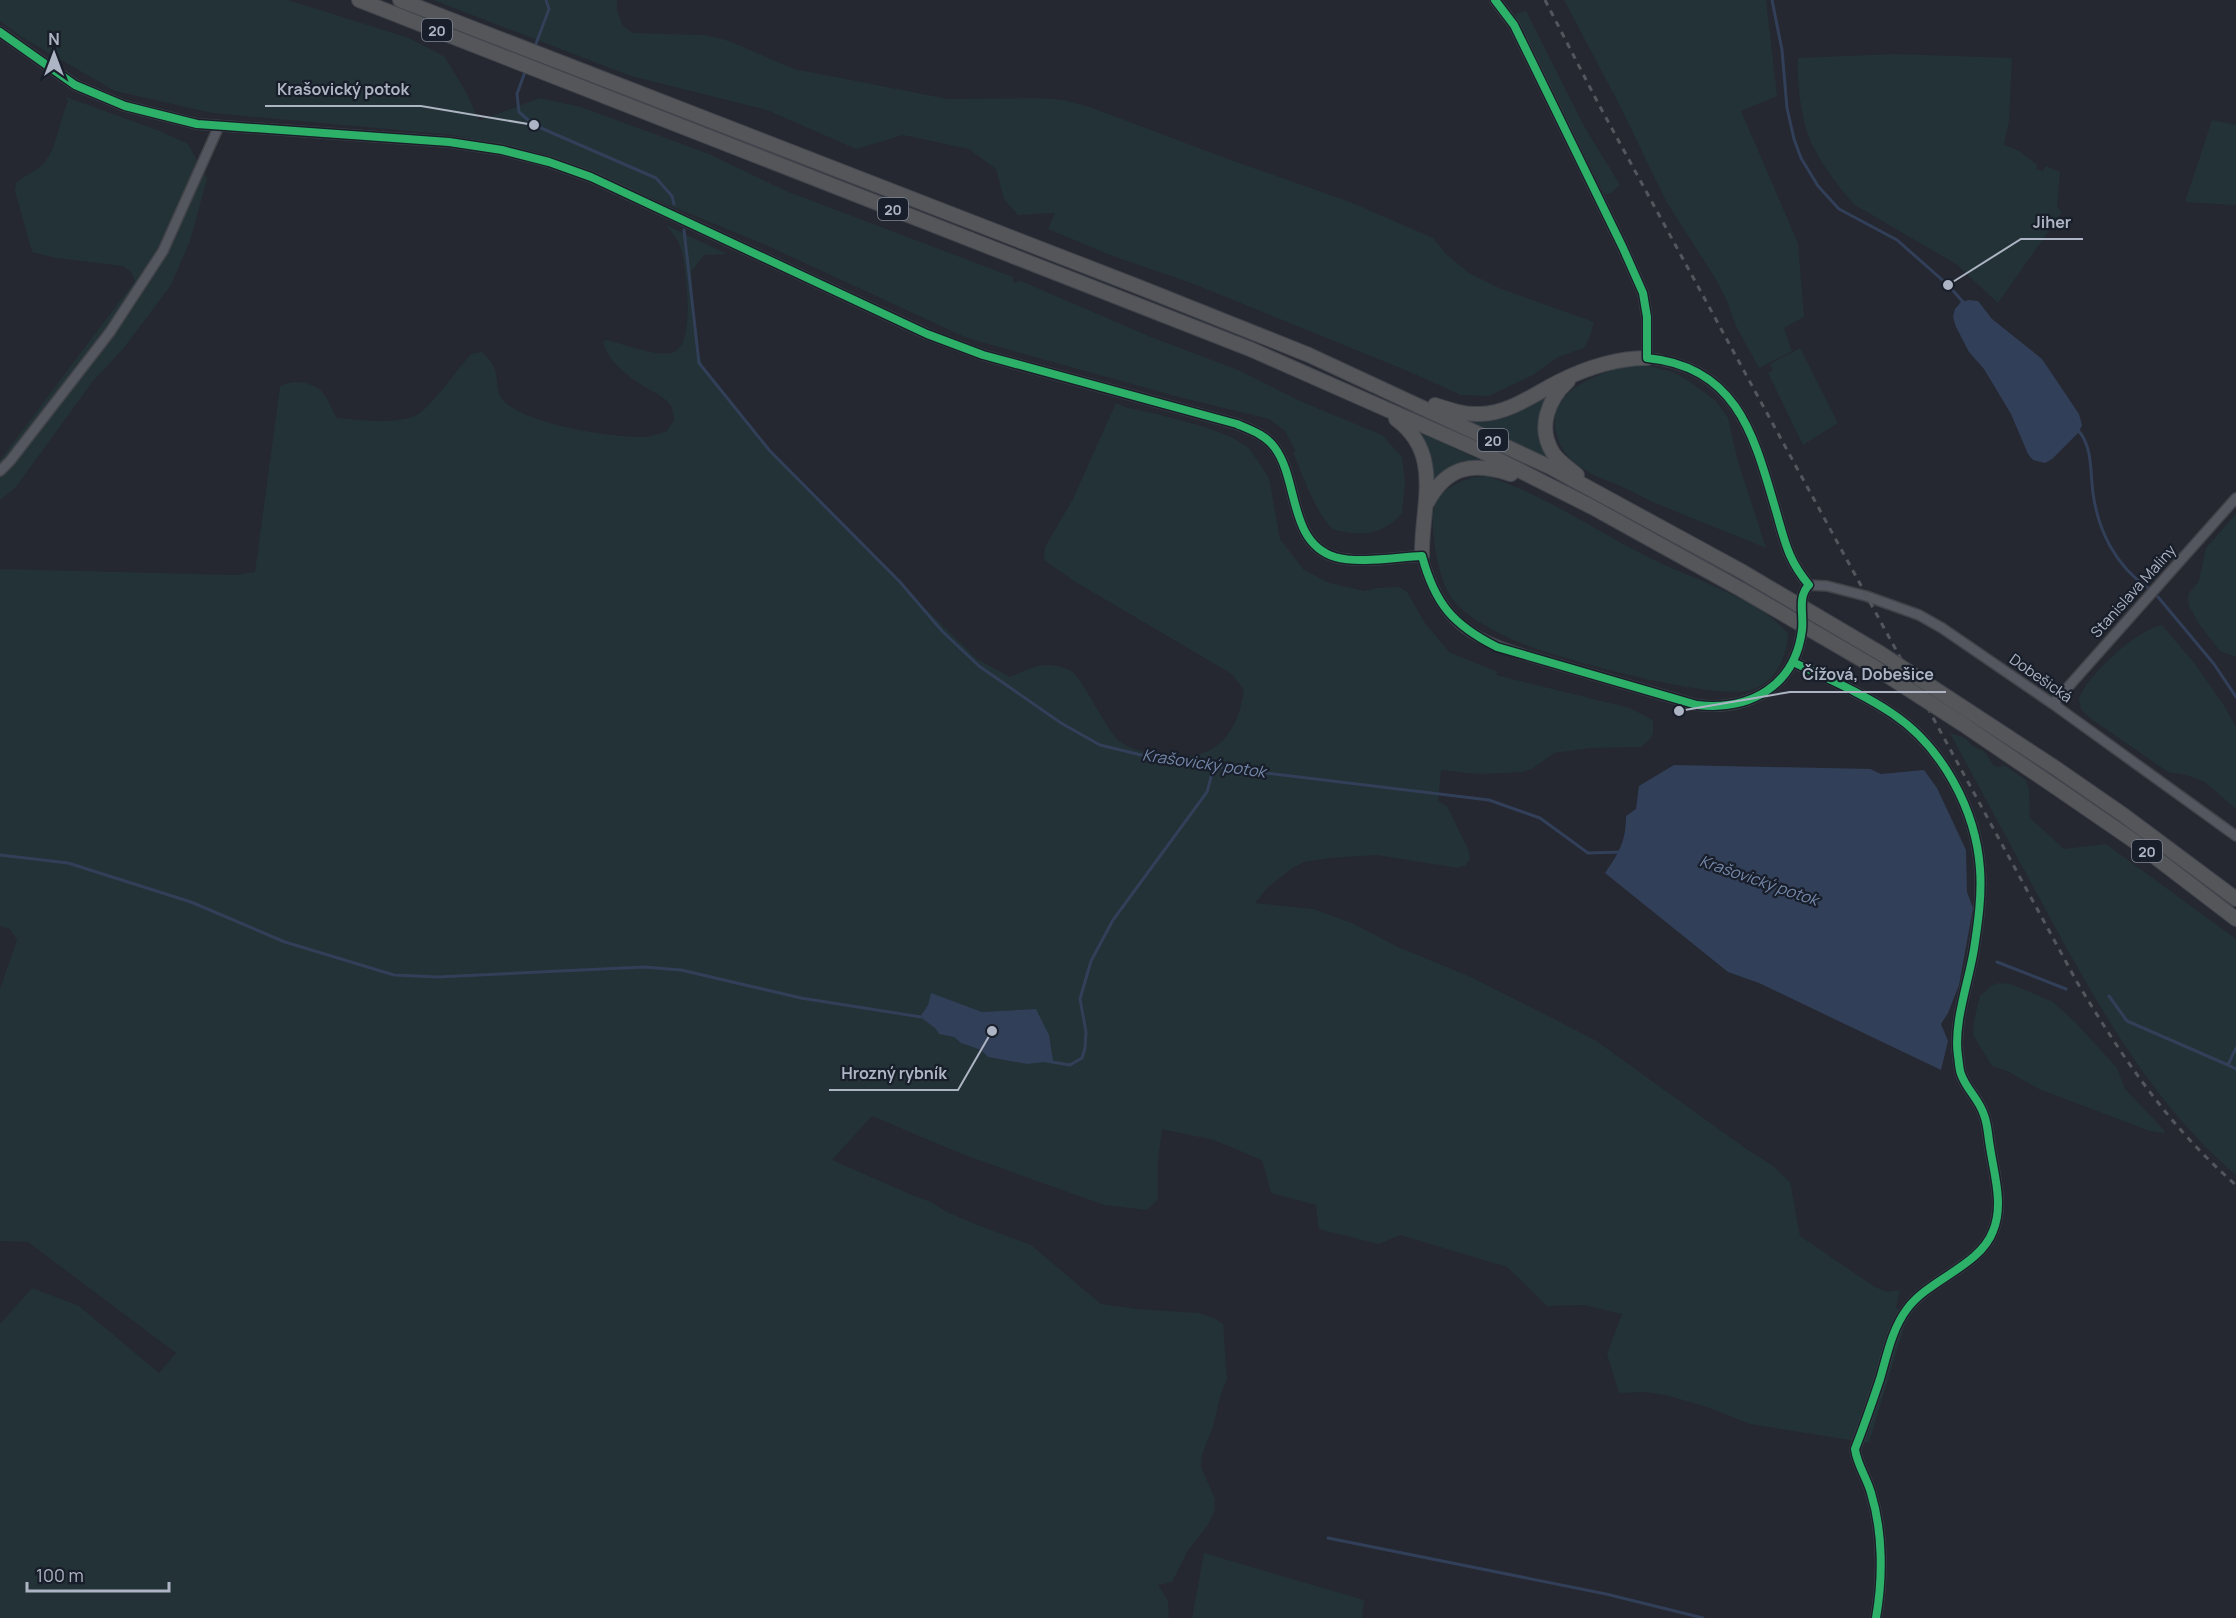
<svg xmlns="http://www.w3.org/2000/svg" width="2236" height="1618" font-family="Manrope,sans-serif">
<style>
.green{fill:#233236;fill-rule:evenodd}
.water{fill:#323f59}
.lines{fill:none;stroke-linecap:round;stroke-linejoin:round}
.stream{stroke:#323f59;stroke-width:3}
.minor-casing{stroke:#414349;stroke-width:12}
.highway-casing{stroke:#41444c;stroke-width:16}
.minor{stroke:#54575f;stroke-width:9}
.highway{stroke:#545659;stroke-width:14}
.rail{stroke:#53565c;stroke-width:3;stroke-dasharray:6 6;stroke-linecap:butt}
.highway-bridge-casing{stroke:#41444c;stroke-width:16;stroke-linecap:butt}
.highway-bridge{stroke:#545659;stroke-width:14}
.cycleway-casing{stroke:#191f2a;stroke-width:11}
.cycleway{stroke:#2db169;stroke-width:8}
.labels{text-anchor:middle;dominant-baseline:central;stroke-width:4.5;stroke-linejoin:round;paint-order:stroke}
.shield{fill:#191f2a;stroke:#818795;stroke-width:1.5}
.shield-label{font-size:14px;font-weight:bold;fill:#adb4c3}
.street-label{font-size:15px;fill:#adb4c3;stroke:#191f2a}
.water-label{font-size:16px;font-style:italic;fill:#7588ab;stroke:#191f2a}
.leader{fill:none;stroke:#adb4c3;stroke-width:2}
.callout-dot{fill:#adb4c3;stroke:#191f2a;stroke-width:2}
.callout-label{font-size:16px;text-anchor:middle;font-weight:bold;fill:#adb4c3;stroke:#191f2a;stroke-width:4.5;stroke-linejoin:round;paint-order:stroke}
</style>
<rect width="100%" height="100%" fill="#252830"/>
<path class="green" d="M 0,0 L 288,0 L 409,38 L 445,57 L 466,92 L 479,121 L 540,98 L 581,107 L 709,154 L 786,191 L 1013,277 L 1013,283 L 1021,281 L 1151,337 L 1238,370 L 1300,401 L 1382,435 L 1402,457 L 1405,481 L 1402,513 C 1382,536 1361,537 1332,529 C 1313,507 1304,479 1293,452 L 1296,452 L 1285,431 L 1269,419 L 1175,396 L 967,338 L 768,246 L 542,153 L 452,135 L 212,113 L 115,91 L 23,38 L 0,21 Z
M 433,0 L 617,0 L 617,11 L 623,26 L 633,33 L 704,35 L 729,41 L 794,69 L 948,99 L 1039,98 L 1063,100 L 1087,106 L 1225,158 L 1350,202 L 1433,238 L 1446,254 L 1469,273 L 1501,289 L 1594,322 L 1589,339 L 1584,348 L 1558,357 L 1533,375 L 1489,396 L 1461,395 L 1410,372 L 1194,284 L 1110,255 L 1048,229 L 1055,213 L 1018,215 L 1004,199 L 996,169 L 969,149 L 903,135 L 856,149 L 767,110 L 631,76 Z
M 1564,0 L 1766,0 L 1777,96 L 1741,111 L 1798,243 L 1804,317 L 1784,328 L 1792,351 L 1759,368 L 1736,326 L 1727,301 L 1717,281 L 1666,201 L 1619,104 Z
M 1526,11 L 1584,126 L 1620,185 L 1611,193 L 1605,195 L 1517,22 L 1516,14 Z
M 1894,54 L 2012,58 L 2009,121 L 2004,145 L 2019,151 L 2037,165 L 2036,169 L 2043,171 L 2046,166 L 2060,172 L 2057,207 L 2062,212 L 1998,303 L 1956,264 L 1855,205 C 1838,187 1815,156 1807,132 C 1800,109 1797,81 1798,58 Z
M 66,97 L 160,131 L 188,144 L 207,179 L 190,241 L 171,285 L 123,349 L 93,381 L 16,487 L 0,500 L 0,460 L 135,281 L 131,272 L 123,266 L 56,258 L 32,252 L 15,191 L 16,183 C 23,176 33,173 40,167 C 58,151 58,122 68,102 Z
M 2212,120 L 2236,125 L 2236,205 L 2185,202 Z
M 666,225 L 727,254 L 704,255 L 691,272 L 697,347 L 705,372 L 764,443 L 898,582 L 977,659 L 1010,677 C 1032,667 1047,659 1071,671 C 1081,676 1105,727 1117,739 C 1126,748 1142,752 1155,754 C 1208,765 1236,743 1244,690 L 1232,674 L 1074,581 L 1044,560 L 1045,547 L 1073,499 L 1116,403 L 1124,407 L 1157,414 L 1205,427 L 1231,437 L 1249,448 L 1269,478 L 1280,539 L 1304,570 L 1329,583 L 1364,591 L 1378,588 L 1399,587 L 1407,592 L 1425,623 L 1449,652 L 1498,672 L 1496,675 L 1630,708 L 1653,720 L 1653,733 L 1650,739 L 1641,747 L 1591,748 L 1554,753 L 1532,769 L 1523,772 L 1478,774 L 1441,770 L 1438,801 L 1447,806 L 1468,849 L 1470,859 L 1466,865 L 1458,868 L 1377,855 L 1329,858 L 1304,862 L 1294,867 L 1268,887 L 1255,903 L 1313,909 L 1352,923 L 1398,947 L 1473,978 L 1595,1040 L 1745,1148 L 1773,1166 L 1790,1182 L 1800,1236 L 1875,1287 L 1887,1292 L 1900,1290 L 1896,1307 L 1906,1321 L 1869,1443 L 1750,1424 L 1707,1407 L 1666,1395 L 1645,1392 L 1619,1393 L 1607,1354 L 1622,1314 L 1584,1305 L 1547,1306 L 1507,1267 L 1400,1235 L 1379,1244 L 1319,1229 L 1316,1205 L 1271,1193 L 1262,1160 L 1214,1140 L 1162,1129 L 1158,1159 L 1158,1199 L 1147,1210 L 1104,1205 L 962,1154 L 872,1116 L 832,1160 L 912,1195 L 931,1202 L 949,1213 L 975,1224 L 1031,1245 L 1101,1304 L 1136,1309 L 1198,1313 L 1214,1318 L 1223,1324 L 1227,1379 L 1220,1397 L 1213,1427 L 1202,1454 L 1201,1467 L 1215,1499 L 1214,1513 L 1207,1526 L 1187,1552 L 1172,1582 L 1158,1585 L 1168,1601 L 1169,1618 L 0,1618 L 0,1324 L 32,1288 L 79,1306 L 159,1373 L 176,1353 L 28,1242 L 0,1241 L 0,989 L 17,940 L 10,929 L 0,926 L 0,569 L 236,575 L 255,572 L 280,387 C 292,378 314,382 323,393 C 329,400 332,411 337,418 C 362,420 391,425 415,416 C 429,410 459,367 471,354 L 482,352 C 487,357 493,363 495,370 C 499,384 495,394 507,404 C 531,425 613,438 645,437 C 652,436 660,433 667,431 L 674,420 C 673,416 673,410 671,406 C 666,398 656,393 648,389 C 631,378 608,363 603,342 L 606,340 C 625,344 657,358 674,352 C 696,344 686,267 681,249 C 679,240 671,232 666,225 ZM 931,994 L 982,1012 L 1035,1009 L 1027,1064 L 988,1057 L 981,1050 L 961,1043 L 954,1037 L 939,1034 L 935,1028 L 920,1017 L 928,1005 Z
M 1800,348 L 1838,423 L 1803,445 L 1768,373 L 1773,370 L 1770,364 Z
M 1624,366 L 1649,366 L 1673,372 L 1687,380 L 1716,401 L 1728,418 L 1737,458 L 1766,548 C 1731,533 1695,520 1660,505 C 1649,501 1638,494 1627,489 C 1610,481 1593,477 1578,465 C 1568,458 1560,448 1557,436 C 1544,393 1591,377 1624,366 Z
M 1551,391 L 1552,460 L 1470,421 L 1484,420 Z
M 1416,430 L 1484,462 L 1430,490 Z
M 1487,476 C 1545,495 1594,530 1648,557 C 1685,576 1764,601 1788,634 C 1787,657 1776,681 1754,689 C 1720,703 1566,660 1528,646 C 1506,637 1482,626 1464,611 C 1456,605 1449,595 1445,586 C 1438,568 1425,513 1439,497 C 1452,483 1468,477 1487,476 Z
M 2236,514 L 2236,657 L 2220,651 L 2199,624 L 2189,606 L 2188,598 L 2189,593 L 2199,581 L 2206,548 Z
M 2162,625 L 2195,664 L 2223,704 L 2236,727 L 2236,809 L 2205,782 L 2186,775 L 2168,772 L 2090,718 L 2081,709 L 2079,699 C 2086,676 2138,629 2162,625 Z
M 1950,733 L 1965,738 L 1974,747 L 1984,751 L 1994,766 L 2000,767 L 2004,765 L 2026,780 L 2029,789 L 2030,818 L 2064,849 L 2106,844 L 2236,939 L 2236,1175 C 2154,1105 2101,1011 2050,918 C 2017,856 1983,795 1950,733 Z
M 1999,983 L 2011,984 L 2053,1002 L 2075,1022 L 2117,1068 L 2125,1089 L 2165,1131 L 2163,1133 L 2150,1131 L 2039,1089 L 2007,1071 L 1992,1066 L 1973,1035 L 1974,1020 L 1980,996 L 1992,985 Z
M 1204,1553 L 1364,1600 L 1362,1618 L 1192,1618 Z"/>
<path class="water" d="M 1969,300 L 1978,301 L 1992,319 L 2042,359 L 2079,414 L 2082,425 L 2079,432 L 2052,459 L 2045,463 L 2033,460 L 2028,454 L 2011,414 L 1984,369 L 1969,352 L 1956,327 L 1953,317 L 1955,309 L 1961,302 Z
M 1674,765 L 1870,769 L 1881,774 L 1924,770 L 1937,788 L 1966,850 L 1967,892 L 1973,908 L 1959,985 L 1948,1013 L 1941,1024 L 1948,1041 L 1941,1070 L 1759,983 L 1728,972 L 1605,873 C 1619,853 1626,841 1626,816 L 1636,809 L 1639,786 Z
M 931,993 L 982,1012 L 1036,1009 L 1049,1035 L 1053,1061 L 1027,1064 L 988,1057 L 981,1050 L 961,1043 L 954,1037 L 939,1034 L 935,1028 L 920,1017 L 928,1005 Z"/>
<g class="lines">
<path class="stream" d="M 1772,0 L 1782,50 L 1787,108 L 1794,139 L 1801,158 L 1818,186 L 1839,209 L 1897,240 L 1948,285 L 1964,303
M 534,49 L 549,9 L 546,0
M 526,69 L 517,94 L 519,112 L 534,125 L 656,178 L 672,196 L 674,204
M 684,230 L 699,363 L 770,451 L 900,582 L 942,631 L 979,666 L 1061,723 L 1100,745 L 1166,761 L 1489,800 L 1540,818 L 1588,853 L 1622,852
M 2078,430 C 2093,447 2090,472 2093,493 C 2098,531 2116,566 2148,588
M 2158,597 L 2214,664 L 2236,697
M 0,855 L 68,863 L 191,902 L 285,942 L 394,975 L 438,977 L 644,967 L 681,970 L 801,998 L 921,1017
M 1997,962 L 2066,989
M 2109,996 L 2127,1021 L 2228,1065
M 2236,1048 L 2228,1065 L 2236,1069
M 1046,1061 L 1070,1065 L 1082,1058 L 1085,1048 L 1086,1032 L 1080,999 L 1091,961 L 1113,920 L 1207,792 L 1214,766
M 1328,1538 L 1606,1594 L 1703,1618"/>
<defs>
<path id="minor" d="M 1495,0 L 1514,25 L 1623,248 L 1643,293 L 1647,317 L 1647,358 C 1738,367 1754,436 1776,511 C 1785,542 1788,560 1809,585
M 0,32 L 75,85 L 125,106 L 197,124 L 449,142 L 502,150 L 549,162 L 591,177 L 927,334 L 983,355 L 1237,424 C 1251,430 1266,435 1275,448 C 1299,481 1288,542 1335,557 C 1359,564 1397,557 1422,556 C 1439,618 1466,637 1525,655 L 1697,705 C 1750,711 1795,686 1802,630 C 1804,614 1797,597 1809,585
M 0,471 L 10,461 L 110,332 L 163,251 L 219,126
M 1809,585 L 1827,586 L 1866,596 L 1919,615 L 1942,628 L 2053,704 L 2236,836
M 1793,662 C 1826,678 1862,693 1893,714 C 1942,747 1976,810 1980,869 C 1982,895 1978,923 1974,949 C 1969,981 1953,1023 1958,1056 C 1959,1062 1959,1069 1961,1074 C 1966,1089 1979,1099 1984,1115 C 1988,1125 1988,1137 1990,1147 C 1994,1174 2004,1205 1993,1231 C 1980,1266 1929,1279 1907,1309 C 1892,1329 1887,1355 1880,1379 C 1872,1403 1864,1426 1855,1449 C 1857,1465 1867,1478 1871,1493 C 1883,1532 1883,1578 1876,1618
M 2053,704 L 2236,498"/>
<path id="highway" d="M 359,0 L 1250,349 L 1481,451 L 1592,507 L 1742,590
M 400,0 L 1139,287 L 1309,355 L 1552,468 L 1741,571
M 1568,381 C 1548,399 1537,428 1553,453 C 1559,462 1569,468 1577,475
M 1435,405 C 1450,410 1465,415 1481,414 C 1509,413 1533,395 1558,382 C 1586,368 1615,358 1647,358
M 1396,419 C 1444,454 1421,506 1422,556
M 1427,503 C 1447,465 1473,462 1511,474
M 2054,767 L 2122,814 L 2236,899
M 2054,786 L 2134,841 L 2236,919"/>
</defs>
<use href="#minor" class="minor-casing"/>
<use href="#highway" class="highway-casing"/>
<use href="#minor" class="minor"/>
<use href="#highway" class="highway"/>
<path class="rail" d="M 1545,0 L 1598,103 L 2077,982 C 2122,1057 2169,1127 2236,1185"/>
<defs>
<path id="highway-bridge" d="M 1741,571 L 1880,653 L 2054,767
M 1742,590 L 1871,665 L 1961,723 L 2054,786"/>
</defs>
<use href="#highway-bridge" class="highway-bridge-casing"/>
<use href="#highway-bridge" class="highway-bridge"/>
<defs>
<path id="cycleway" d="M 0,32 L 75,85 L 125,106 L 197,124 L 449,142 L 502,150 L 549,162 L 591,177 L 927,334 L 983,355 L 1237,424 C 1251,430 1266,435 1275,448 C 1299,481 1288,542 1335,557 C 1359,564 1397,557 1422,556 C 1435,604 1453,625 1497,647 L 1697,705 C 1750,711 1795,686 1802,630 C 1804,614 1797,597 1809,585 C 1788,560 1785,542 1776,511 C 1754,436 1738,367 1647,358 L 1647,317 L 1643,293 L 1623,248 L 1514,25 L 1495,0
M 1793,662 C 1826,678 1862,693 1893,714 C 1942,747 1976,810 1980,869 C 1982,895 1978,923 1974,949 C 1969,981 1953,1023 1958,1056 C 1959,1062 1959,1069 1961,1074 C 1966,1089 1979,1099 1984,1115 C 1988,1125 1988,1137 1990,1147 C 1994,1174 2004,1205 1993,1231 C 1980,1266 1929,1279 1907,1309 C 1892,1329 1887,1355 1880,1379 C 1872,1403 1864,1426 1855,1449 C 1857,1465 1867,1478 1871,1493 C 1883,1532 1883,1578 1876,1618"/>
</defs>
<use href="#cycleway" class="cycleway-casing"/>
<use href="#cycleway" class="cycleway"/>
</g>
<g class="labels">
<g class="shield">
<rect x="422" y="19" width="30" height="22" rx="4.5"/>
<rect x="878" y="198" width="30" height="22" rx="4.5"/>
<rect x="1478" y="429" width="30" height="22" rx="4.5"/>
<rect x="2132" y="840" width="30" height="22" rx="4.5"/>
</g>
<g class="shield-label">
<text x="437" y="30">20</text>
<text x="893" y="209">20</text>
<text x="1493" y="440">20</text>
<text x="2147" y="851">20</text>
</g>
<g class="street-label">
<text transform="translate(2133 591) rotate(-48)">Stanislava Maliny</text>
<text transform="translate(2041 678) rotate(35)">Dobešická</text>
</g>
<g class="water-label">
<text transform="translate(1204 763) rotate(8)">Krašovický potok</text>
<text transform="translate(1759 880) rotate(19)">Krašovický potok</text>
</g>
</g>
<path class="leader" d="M534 125L421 106H265M1948 285L2021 239H2083M1679 711L1790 692H1946M992 1031L958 1090H829"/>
<g class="callout-dot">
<circle cx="534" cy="125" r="6"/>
<circle cx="1948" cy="285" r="6"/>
<circle cx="1679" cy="711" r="6"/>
<circle cx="992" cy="1031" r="6"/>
</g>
<g class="callout-label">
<text x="343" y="95">Krašovický potok</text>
<text x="2052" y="228">Jiher</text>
<text x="1868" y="680">Čížová, Dobešice</text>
<text x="894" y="1079">Hrozný rybník</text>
</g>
<g transform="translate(54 54)" stroke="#191f2a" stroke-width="4.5" paint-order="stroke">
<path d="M0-4.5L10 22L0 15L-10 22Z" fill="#adb4c3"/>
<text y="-9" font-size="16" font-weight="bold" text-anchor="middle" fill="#adb4c3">N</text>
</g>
<path d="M27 1582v9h142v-9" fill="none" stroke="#adb4c3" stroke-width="3"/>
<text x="36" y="1582" font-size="18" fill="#adb4c3" stroke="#191f2a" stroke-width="4.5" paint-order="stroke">100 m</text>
</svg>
